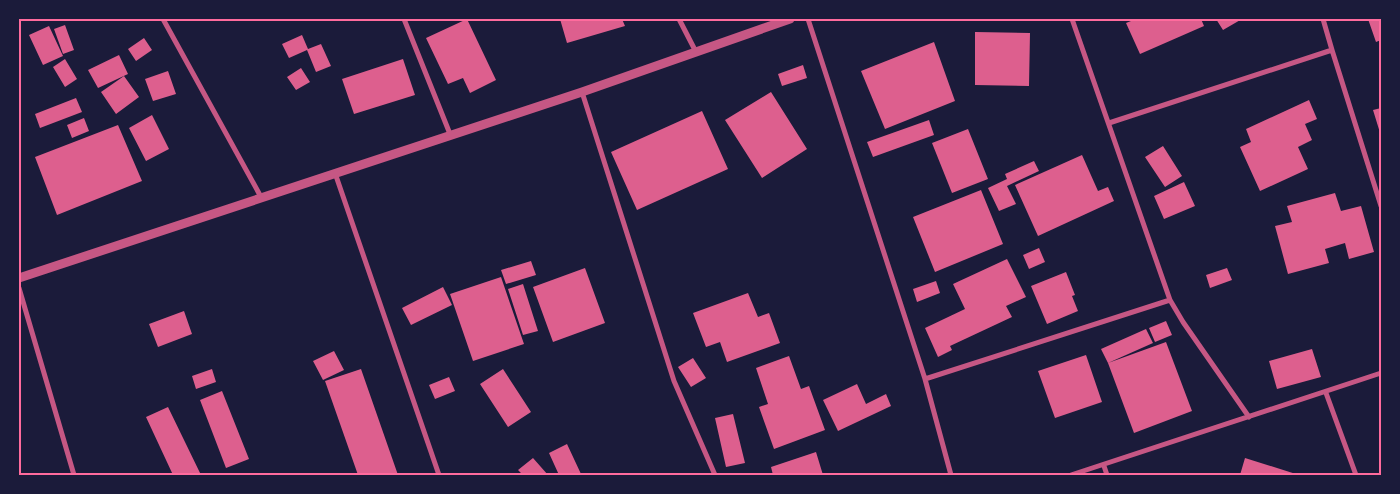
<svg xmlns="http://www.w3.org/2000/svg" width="1400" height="494" font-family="Raleway,sans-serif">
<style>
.building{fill:#dd5f8e}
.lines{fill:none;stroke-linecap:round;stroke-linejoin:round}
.minor{stroke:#c65784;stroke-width:5}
.tertiary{stroke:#c65784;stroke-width:9}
.neatline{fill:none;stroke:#ff6b9d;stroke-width:2}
</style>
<rect width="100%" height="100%" fill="#1b1b3a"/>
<path class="building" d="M 467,19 L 496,80 L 470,93 L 463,78 L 448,84 L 426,38 Z
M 560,19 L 622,19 L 625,26 L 567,43 Z
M 1136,19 L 1201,19 L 1204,26 L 1140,54 L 1126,23 Z
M 1216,19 L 1242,19 L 1223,30 Z
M 1368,19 L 1381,19 L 1381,40 L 1376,42 Z
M 65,25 L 74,50 L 63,54 L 54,29 Z
M 49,26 L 63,56 L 43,65 L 29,35 Z
M 975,32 L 1030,33 L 1029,86 L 975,85 Z
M 302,35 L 308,49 L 321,44 L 331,66 L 316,72 L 307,50 L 289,58 L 282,44 Z
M 144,38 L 152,50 L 136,61 L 128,49 Z
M 934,42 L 955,101 L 885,129 L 861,71 Z
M 119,55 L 128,74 L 98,88 L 88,70 Z
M 65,59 L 77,79 L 65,87 L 53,67 Z
M 403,59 L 415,95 L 354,114 L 342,79 Z
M 803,65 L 807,78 L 782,86 L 778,74 Z
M 301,68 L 310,82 L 296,90 L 287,77 Z
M 168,71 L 176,94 L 153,101 L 145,79 Z
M 124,76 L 139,97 L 116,114 L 101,92 Z
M 771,92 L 807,149 L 762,178 L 725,120 Z
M 76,98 L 82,112 L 40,128 L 35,114 Z
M 1309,100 L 1317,119 L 1305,124 L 1312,140 L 1298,147 L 1308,169 L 1260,191 L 1240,147 L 1251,142 L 1246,129 Z
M 1381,108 L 1381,136 L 1373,110 Z
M 702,111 L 728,169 L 637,210 L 611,152 Z
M 152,115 L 169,149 L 146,161 L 129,128 Z
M 84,118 L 89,131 L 72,138 L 67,125 Z
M 929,120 L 934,135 L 873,157 L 867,142 Z
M 118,125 L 142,181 L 57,215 L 35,157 Z
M 968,129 L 988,179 L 952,193 L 932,143 Z
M 1163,146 L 1182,176 L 1165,187 L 1145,157 Z
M 1082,155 L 1098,191 L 1108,187 L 1114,201 L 1038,236 L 1015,185 Z
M 1034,161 L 1039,171 L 1007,186 L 1016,204 L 999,211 L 988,188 L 1007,179 L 1005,174 Z
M 1184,182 L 1195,206 L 1164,219 L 1154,196 Z
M 981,190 L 1003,244 L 935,272 L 913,217 Z
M 1335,193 L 1341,211 L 1361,206 L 1374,252 L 1349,259 L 1345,243 L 1325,249 L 1329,263 L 1288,274 L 1275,226 L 1292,222 L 1287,206 Z
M 1039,248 L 1045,262 L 1029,269 L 1023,255 Z
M 1007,259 L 1026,297 L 1006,306 L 1012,317 L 950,346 L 952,350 L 938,357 L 925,328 L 965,309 L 953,284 Z
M 531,261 L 536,275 L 506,284 L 501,270 Z
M 585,268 L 605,323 L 553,342 L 533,287 Z
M 1227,268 L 1232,280 L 1210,288 L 1206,275 Z
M 1066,272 L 1075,295 L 1072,296 L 1078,311 L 1047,324 L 1031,286 Z
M 501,277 L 524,344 L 473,361 L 450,294 Z
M 936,281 L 940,293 L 917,302 L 913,289 Z
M 523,284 L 538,331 L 523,335 L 508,289 Z
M 443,287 L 452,305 L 411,325 L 402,308 Z
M 748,293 L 758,317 L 769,313 L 780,343 L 727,362 L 720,342 L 706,347 L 693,313 Z
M 184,311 L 192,334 L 158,347 L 149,324 Z
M 1166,321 L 1172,335 L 1155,342 L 1149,328 Z
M 1146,329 L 1153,343 L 1108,363 L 1101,349 Z
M 1166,342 L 1192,411 L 1134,433 L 1108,363 Z
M 1312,349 L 1321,377 L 1277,389 L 1269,361 Z
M 334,351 L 344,370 L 323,380 L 313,361 Z
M 1086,355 L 1102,402 L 1055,418 L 1038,371 Z
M 789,356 L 801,389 L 809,386 L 825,430 L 774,449 L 759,407 L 768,404 L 756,368 Z
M 693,358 L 706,378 L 691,387 L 678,367 Z
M 212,369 L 216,382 L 196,389 L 192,376 Z
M 361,369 L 398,475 L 358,475 L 325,381 Z
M 503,369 L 531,412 L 508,427 L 480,384 Z
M 449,377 L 455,391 L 435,399 L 429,385 Z
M 857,384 L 866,404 L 886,394 L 891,406 L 838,431 L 823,400 Z
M 222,391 L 249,459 L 226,468 L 200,400 Z
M 168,407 L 201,475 L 173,475 L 146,417 Z
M 733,414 L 745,463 L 726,467 L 715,418 Z
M 567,444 L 581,474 L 578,475 L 559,475 L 549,453 Z
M 816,452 L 823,475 L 773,475 L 771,467 Z
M 533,458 L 548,475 L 523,475 L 518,470 Z
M 1245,458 L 1299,475 L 1240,475 Z"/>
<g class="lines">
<path class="minor" d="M 163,19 L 261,197
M 404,19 L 450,134
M 679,19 L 696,52
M 808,19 L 925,379 L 951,475
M 1323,19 L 1332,50
M 582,92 L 674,381 L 715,475
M 1109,123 L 1332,50 L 1381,206
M 335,173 L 439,475
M 19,288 L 74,475
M 1170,300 L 1183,322 L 1249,417
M 925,379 L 1170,300 L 1072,19
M 1326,393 L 1356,475
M 1104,466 L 1107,475
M 1071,475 L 1381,373"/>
<path class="tertiary" d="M 19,278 L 582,92 L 790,19"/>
</g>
<rect width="1400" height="494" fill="none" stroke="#1b1b3a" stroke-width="40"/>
<rect x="20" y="20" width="1360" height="454" class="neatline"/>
</svg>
